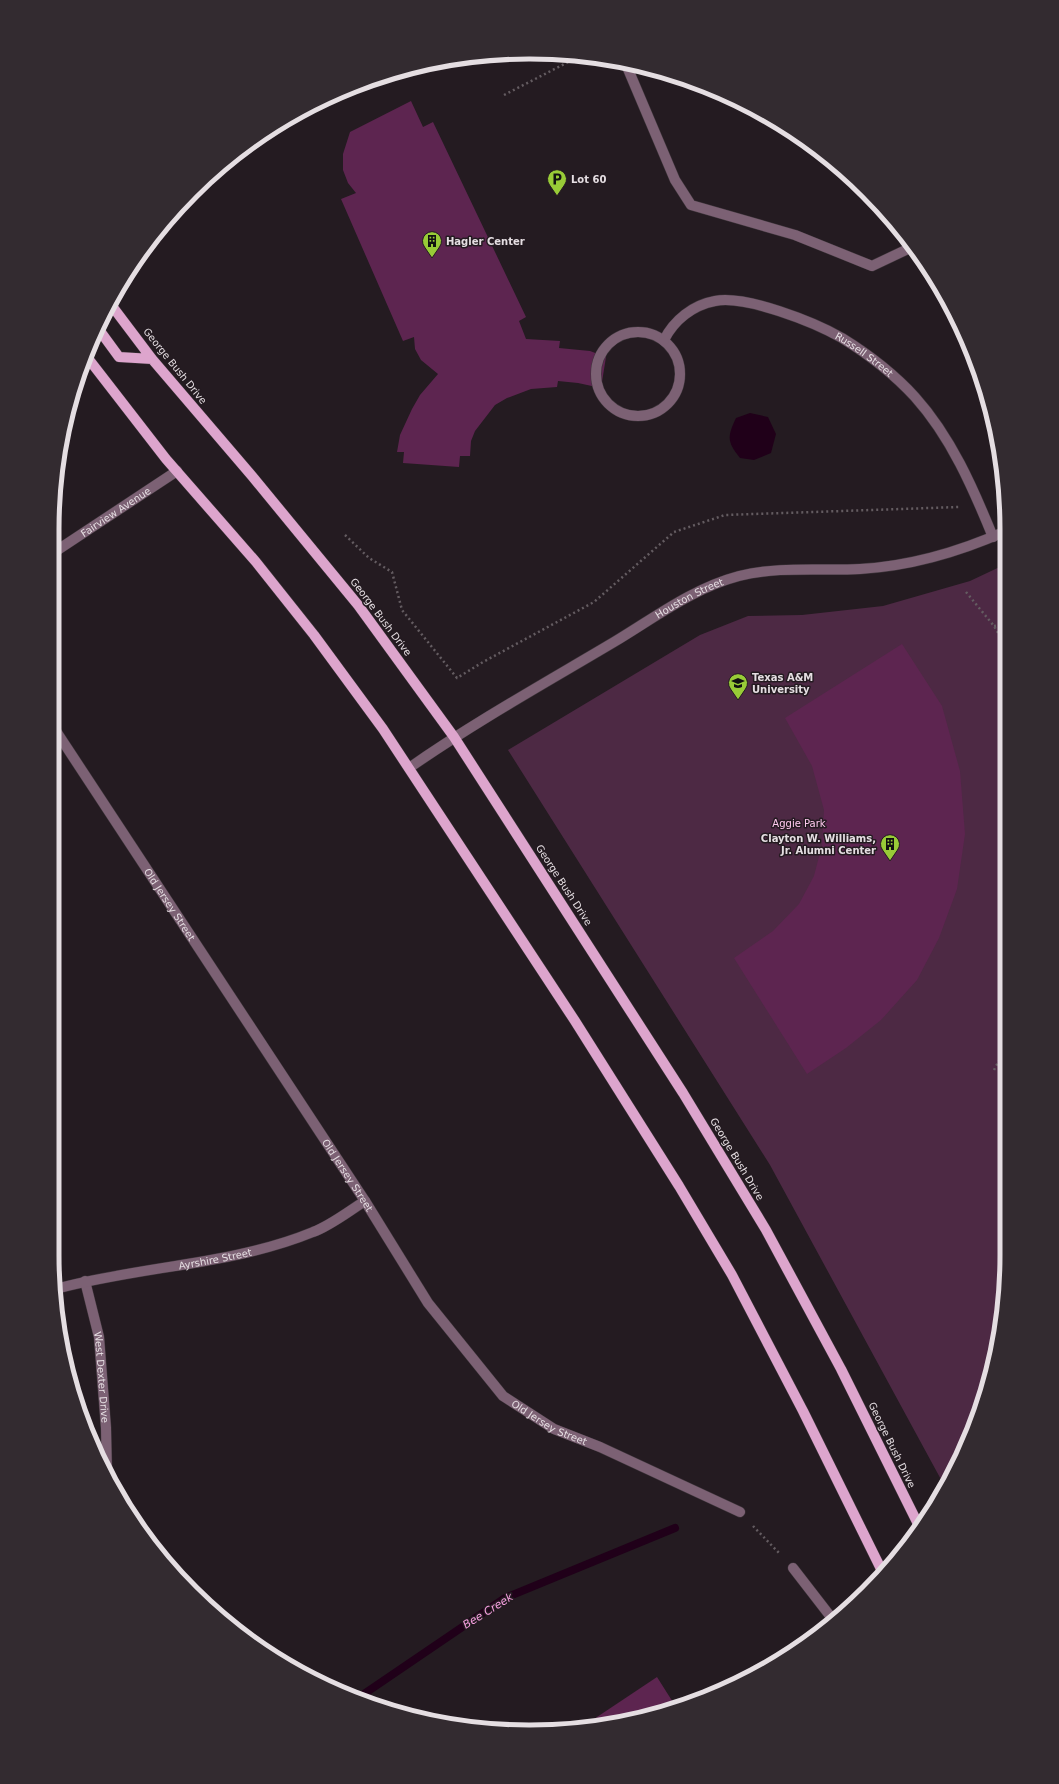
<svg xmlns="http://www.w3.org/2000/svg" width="1059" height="1784" font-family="'DejaVu Sans',sans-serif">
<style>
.green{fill:#4d2944}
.water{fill:#200019}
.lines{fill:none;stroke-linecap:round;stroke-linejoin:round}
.stream{stroke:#200019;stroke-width:8}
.building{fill:#5d2550}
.minor-casing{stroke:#3f363c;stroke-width:11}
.major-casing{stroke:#3f363c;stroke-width:11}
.path{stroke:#645c61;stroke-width:2.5;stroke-dasharray:2 3;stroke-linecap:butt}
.minor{stroke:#7c6174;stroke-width:10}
.major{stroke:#dda5cd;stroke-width:10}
.labels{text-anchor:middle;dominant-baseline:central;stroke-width:3;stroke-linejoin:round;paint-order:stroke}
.poi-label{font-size:10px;font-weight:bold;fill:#e5dee2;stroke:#241b21;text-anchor:start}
.street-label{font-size:10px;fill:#e5dee2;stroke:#241b21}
.park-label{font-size:10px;fill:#ffc9ef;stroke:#241b21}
.water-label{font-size:11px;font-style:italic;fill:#f7a0e0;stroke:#241b21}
.rim{fill:none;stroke:#e5dee2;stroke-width:5}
</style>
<rect width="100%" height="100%" fill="#241b21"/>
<path class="green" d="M 1006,564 L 1006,1286 L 982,1408 L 944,1485 L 770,1165 L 508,750 L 700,635 L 748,616 L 802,615 L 883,606 L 970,581 Z"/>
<path class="water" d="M 750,413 L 768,417 L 776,434 L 771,453 L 754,460 L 740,458 C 727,442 727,437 736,418 Z"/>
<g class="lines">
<path class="stream" d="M 358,1698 L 505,1598 L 675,1528"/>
</g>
<path class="building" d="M 411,101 L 423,127 L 433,122 L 526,317 L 519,321 L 526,339 L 560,341 L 559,348 L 590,351 L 606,357 L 601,388 L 578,383 L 558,381 L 557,387 L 531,389 L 507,398 L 495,405 L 475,431 L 471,441 L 470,456 L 460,456 L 459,467 L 403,463 L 404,452 L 397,452 L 400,435 L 412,409 L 420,395 L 438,374 L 421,360 L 415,349 L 414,337 L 403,341 L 341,199 L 356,193 L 348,183 L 343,170 L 343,154 L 350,132 Z
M 902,644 L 942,706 L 960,771 L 965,834 L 957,889 L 939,938 L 917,980 L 881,1020 L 846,1048 L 807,1074 L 734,958 L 773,931 L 799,904 L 814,876 L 822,845 L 824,810 L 812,766 L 785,718 Z
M 657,1677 L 676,1707 L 623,1723 L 579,1729 Z"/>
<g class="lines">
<defs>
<g id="minor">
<path d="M 625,62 L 675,180 L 691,205 L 795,235 L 872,266 L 910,248"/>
<circle cx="638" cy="374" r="42"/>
<path id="s1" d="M 664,340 C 674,320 693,305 715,301 C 746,295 814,322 842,338 C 868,354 894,374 915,397 C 951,437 973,488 993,537"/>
<path id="s2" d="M 53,553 L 177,471"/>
<path id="s3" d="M 54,728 L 365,1201 L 428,1303 L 503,1396 L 554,1429 L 600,1447 L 740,1512"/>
<path id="s4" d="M 409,768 C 475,722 545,683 614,642 C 654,618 693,588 739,576 C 779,566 819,571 860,569 C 912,566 959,552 1006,531"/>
<path id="s5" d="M 85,1281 L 99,1337 L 106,1428 L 107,1474"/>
<path id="s6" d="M 56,1289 C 140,1266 233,1265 313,1232 C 330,1226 349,1211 365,1201"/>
<path d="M 793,1568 L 834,1621"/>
</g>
<path id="major" d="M 112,306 L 152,359 L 252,476 L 358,605 L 454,737 L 683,1093 L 766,1230 L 841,1369 L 920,1528
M 100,331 L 119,357 L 152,359
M 87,357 L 166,459 L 256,562 L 314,635 L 383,729 L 575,1021 L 679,1186 L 732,1275 L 803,1411 L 882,1571"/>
</defs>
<use href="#minor" class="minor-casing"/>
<use href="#major" class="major-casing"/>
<path class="path" d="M 504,95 L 578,57
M 999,498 L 1005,495
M 345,535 L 369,558 L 392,572 L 402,610 L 457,678 L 483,662 L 594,602 L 674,532 L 725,515 L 959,507
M 966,592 L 994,626 L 1006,646
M 994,626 L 1006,625
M 994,1070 L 1006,1047
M 753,1526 L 780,1554"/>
<use href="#minor" class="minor"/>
<use href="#major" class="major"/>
</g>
<defs>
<symbol id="parking-pin" viewBox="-11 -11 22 30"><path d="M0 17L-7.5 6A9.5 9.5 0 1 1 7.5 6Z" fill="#98cb37" stroke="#241b21"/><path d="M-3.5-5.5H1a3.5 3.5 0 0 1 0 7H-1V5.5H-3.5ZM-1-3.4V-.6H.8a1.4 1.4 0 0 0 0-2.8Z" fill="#111"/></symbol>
<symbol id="building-pin" viewBox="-11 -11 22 30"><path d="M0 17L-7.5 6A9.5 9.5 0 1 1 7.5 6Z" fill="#98cb37" stroke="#241b21"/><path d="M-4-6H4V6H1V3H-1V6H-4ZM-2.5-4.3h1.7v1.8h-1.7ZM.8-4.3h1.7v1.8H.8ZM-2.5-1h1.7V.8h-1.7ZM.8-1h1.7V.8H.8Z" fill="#111"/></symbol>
<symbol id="university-pin" viewBox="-11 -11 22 30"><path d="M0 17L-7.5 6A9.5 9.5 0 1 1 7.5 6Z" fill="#98cb37" stroke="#241b21"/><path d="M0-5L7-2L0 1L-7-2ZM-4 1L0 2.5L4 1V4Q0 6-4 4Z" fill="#111"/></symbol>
</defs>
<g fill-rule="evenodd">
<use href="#parking-pin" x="546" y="168" width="22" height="30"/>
<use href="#building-pin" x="421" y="230" width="22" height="30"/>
<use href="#university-pin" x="727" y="672" width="22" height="30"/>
<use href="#building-pin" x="879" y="833" width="22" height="30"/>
</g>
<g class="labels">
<g class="poi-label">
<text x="571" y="179">Lot 60</text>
<text x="446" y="241">Hagler Center</text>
<text x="752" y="677">Texas A&amp;M<tspan x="752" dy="12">University</tspan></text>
<text x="876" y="838" text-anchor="end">Clayton W. Williams,<tspan x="876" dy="12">Jr. Alumni Center</tspan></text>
</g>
<g class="street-label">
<text stroke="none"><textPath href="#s1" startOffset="228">Russell Street</textPath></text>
<text transform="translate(175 366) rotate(51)">George Bush Drive</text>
<text stroke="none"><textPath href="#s2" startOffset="75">Fairview Avenue</textPath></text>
<text stroke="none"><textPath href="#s4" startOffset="328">Houston Street</textPath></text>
<text transform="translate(381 617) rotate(53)">George Bush Drive</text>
<text transform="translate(564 885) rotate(57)">George Bush Drive</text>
<text stroke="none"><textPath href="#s3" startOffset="211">Old Jersey Street</textPath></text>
<text transform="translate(737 1159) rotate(59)">George Bush Drive</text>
<text stroke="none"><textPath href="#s3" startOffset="535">Old Jersey Street</textPath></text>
<text stroke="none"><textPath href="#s6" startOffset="162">Ayrshire Street</textPath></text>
<text stroke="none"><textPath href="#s5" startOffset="98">West Dexter Drive</textPath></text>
<text stroke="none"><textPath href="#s3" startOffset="859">Old Jersey Street</textPath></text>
<text transform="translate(892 1445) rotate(64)">George Bush Drive</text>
</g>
<g class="park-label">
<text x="799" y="823">Aggie Park</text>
</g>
<g class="water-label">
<text transform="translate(488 1611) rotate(-32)">Bee Creek</text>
</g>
</g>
<path d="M0 0H1059V1784H0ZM529 59H530A470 470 0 0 1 1000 529V1255A470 470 0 0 1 530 1725H529A470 470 0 0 1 59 1255V529A470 470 0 0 1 529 59Z" fill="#332b30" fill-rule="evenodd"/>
<path class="rim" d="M529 59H530A470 470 0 0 1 1000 529V1255A470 470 0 0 1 530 1725H529A470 470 0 0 1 59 1255V529A470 470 0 0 1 529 59Z"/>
</svg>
